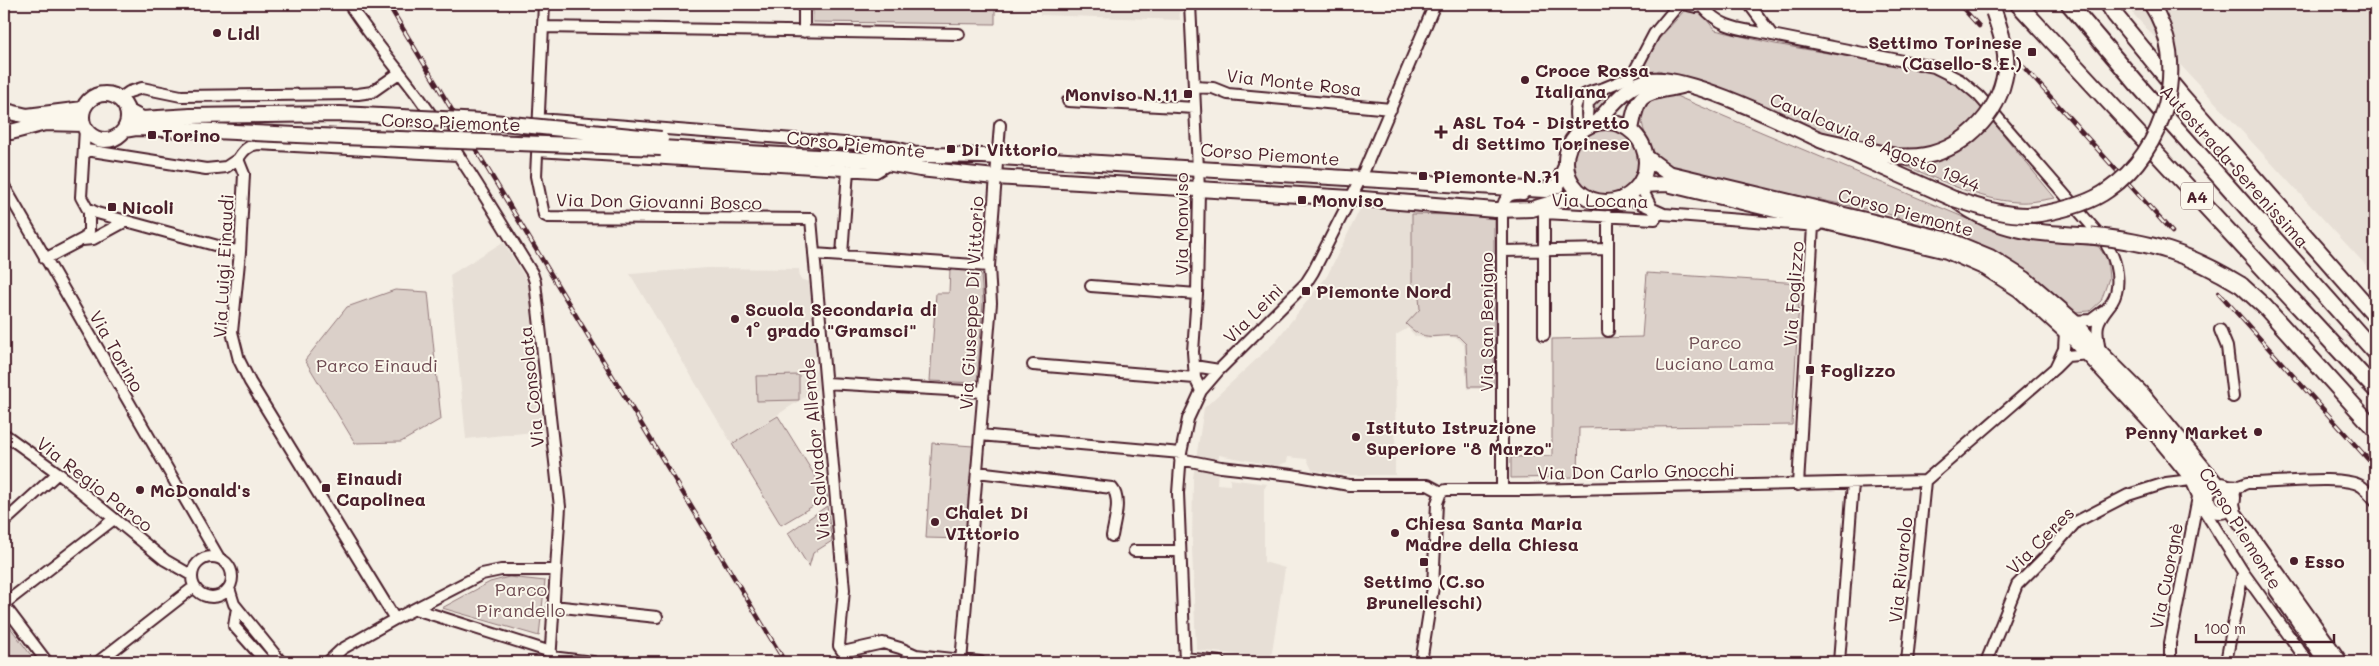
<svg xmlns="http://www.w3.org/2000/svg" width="2379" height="666" font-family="Mali,sans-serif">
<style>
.built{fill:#e7dfd6}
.green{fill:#dbd0c9;stroke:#92787a}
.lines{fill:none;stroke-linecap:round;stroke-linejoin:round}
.minor-casing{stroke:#4a1f2b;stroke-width:14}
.major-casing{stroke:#4a1f2b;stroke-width:18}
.highway-casing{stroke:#4a1f2b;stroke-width:19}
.minor{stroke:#fbf7ec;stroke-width:10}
.major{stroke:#fbf7ec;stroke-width:14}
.highway{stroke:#fbf7ec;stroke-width:15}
.rail-casing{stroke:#4a1f2b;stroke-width:4.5}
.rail{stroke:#fbf7ec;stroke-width:2.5;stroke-dasharray:8;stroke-linecap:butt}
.major-bridge-casing{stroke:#4a1f2b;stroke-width:18;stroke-linecap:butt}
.highway-bridge-casing{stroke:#4a1f2b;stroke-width:19;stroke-linecap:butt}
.major-bridge{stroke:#fbf7ec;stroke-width:14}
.highway-bridge{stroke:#fbf7ec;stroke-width:15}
.poi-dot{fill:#4a1f2b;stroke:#fbf7ec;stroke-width:2}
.labels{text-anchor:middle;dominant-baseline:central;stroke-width:4;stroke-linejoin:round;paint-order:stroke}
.shield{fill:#fbf7ec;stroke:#7f6065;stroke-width:1}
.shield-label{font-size:16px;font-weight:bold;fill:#4a1f2b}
.poi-label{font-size:18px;font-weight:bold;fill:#4a1f2b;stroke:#fbf7ec;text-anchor:start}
.street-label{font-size:18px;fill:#4a1f2b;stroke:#fbf7ec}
.park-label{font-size:18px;fill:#6e4b52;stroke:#fbf7ec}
</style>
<rect width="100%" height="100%" fill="#f4eee4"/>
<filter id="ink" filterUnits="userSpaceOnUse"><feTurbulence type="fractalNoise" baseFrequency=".02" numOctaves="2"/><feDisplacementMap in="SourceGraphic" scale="10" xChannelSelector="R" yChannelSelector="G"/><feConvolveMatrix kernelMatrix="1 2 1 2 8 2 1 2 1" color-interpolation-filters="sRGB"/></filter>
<g filter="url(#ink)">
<path class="built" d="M 1040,4 L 1179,4 L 1180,20 L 1040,15 Z
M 2124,4 L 2375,4 L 2375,275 Z
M 1360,209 L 1497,212 L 1496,389 L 1467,389 L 1464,344 L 1457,338 L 1442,336 L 1429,339 L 1415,336 L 1408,328 L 1396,335 L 1395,475 L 1346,475 L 1312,470 L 1307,459 L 1288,457 L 1287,462 L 1277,466 L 1219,455 L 1217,484 L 1230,485 L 1230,479 L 1267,484 L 1264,489 L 1264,562 L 1285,568 L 1271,658 L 1196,650 L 1192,547 L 1193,478 L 1204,408 L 1274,343 L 1327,276 Z
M 503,242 L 528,282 L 533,334 L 527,339 L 528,353 L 534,353 L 543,431 L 466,439 L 450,275 Z
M 707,268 L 799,269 L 800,279 L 810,282 L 816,356 L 811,359 L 812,368 L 817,371 L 819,388 L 732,444 L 630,274 Z"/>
<path class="green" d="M 813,4 L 995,4 L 995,24 L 813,22 Z
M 1684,11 L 1701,13 L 1715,30 L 1775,44 L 1932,71 L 1959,84 L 1985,108 C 1970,124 1954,138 1933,146 C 1870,168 1721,95 1659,70 L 1595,110 L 1594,102 L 1646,62 L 1658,40 Z
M 1665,96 L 1676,96 L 1994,230 L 2028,239 L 2098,246 L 2107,259 L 2109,278 L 2101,301 L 2090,311 L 2076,312 L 1975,242 L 1885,213 L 1668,169 C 1656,159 1631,119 1647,104 C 1651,101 1660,99 1665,96 Z
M 1993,122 L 2055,198 C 2042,200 2030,203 2017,202 C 1978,200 1939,179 1903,165 L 1958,153 Z
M1574 162a32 32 0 1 1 64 0a32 32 0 1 1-64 0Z
M 1412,214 L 1494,216 L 1494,387 L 1468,387 L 1466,344 L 1458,336 C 1434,334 1425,343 1406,324 L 1420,309 L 1419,297 L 1412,288 Z
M 950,269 L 979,272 L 981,274 L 983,302 L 977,383 L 930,381 L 936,293 L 949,293 Z
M 1647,273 L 1800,283 L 1792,425 L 1579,428 L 1578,477 L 1511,478 L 1511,457 L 1552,456 L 1552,339 L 1642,337 Z
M 395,290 L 428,292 L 441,419 L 401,442 L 355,443 L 305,360 L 347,307 Z
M 799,375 L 799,400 L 757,401 L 756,376 Z
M 778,416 L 828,497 L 781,525 L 732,444 Z
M 932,443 L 973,446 L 966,539 L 926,538 Z
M 827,506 L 832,541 L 813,553 L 809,567 L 788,533 Z
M 509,577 L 545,581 L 539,636 L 442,608 L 490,582 Z
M 4,619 L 33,658 L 27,662 L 4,662 Z"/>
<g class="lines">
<defs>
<path id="minor" d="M 349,4 C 370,37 395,65 418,96 C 459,153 495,213 532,273 L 535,282 L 560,507 L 550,662
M 544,4 L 536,176 L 544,215 L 548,217 L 811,219 L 844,590 L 839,646 L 843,652 L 883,643 L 900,648 L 916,655 L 980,662
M 804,4 L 804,32
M 1190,4 L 1199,190 L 1197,294 L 1193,352 L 1195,378 L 1201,391
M 1683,4 L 1696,7 L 1705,4
M 1749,4 L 1772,35 L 1934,67 L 1960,80 L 1979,96 L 2097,232
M 1702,6 C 1724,31 1741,28 1772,35
M 543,27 L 959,34
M 1194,87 L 1213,88 L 1228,94 L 1391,109
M 1604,88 L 1628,78 L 1635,70 L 1654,34 L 1679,4
M 119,99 L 129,92 L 142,88 L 181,96 L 358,94 L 372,92 L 399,73
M 1068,101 L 1195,108
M 539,119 L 895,147 L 911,151
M 85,129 L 81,197 L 87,208 L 97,213 L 240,252
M 1577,135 C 1574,104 1570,96 1604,88 L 1588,103 L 1587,117 L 1592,125
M 86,150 L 206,169 L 226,167 L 238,159
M 537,151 L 876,172 L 889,164
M 1640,185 L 1652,209
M 4,186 L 219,558
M 1626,197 L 1664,214 L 1818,226
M 1608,216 L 1608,331
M 82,240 L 93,239 L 126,221
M 1502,251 L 1608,249
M 814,254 L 989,266
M 842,255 L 848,170
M 45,259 L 85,238 L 89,231 L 89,210
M 1091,286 L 1197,294
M 2074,321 L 2091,320 L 2103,311
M 2220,330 L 2227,347 L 2233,397
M 2065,331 L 2064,349 L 2055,368 L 2067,356 L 2089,354
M 1544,335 L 1544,213 L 1655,219 L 1659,212
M 2100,352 C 2099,343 2096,334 2098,325 C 2100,316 2107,309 2112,302 C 2122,286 2117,260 2107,246
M 1033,365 L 1195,378
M 1194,366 L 1219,370
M 826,383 L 984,392
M 4,434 L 58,473 L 165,560 L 191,575
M 980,435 L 1181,453
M 2155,436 L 2191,480 L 2204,510 L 2243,572 L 2308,662
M 1180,459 L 1221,467 L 1292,475 L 1349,485 L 1428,485 L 1441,492
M 977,472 L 1112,488 C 1122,499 1114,523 1112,536
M 1798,485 L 1813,226
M 2224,485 L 2241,486
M 1502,490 L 1502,210 C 1504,196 1510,193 1523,194
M 1441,492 L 1446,490 L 1528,490 L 1925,481 L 2055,368
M 2233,495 L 2237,487 L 2247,483 C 2272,484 2342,474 2361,486 C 2366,489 2371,496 2375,500
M 4,522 L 58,473
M 1134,551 L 1179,551
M192 577a20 20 0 1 1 40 0a20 20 0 1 1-40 0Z
M 229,588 L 234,604 L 281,662
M 4,604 L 114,519
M 4,605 L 47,662
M 553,606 L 657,617
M 237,608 L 234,626 L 265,661 L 278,659
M 415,609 L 551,652
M 395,619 L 250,382 L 239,360 L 232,332 L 240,252 L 244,174 L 238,159 C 243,151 248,145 258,144 L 458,155
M 551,657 L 593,662
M 1185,658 L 1220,662
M 98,662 L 194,587
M 328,662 L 342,649 L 395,619 L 482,574 L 501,570 L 556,570
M 961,662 L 991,303 L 989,266 L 1000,125
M 1185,662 L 1178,493 L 1181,453 L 1188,419 L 1201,391 L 1219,370 L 1306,283 L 1313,272 L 1361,178 L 1435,4
M 1421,662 L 1433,587 L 1437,503 L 1441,492
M 1839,662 L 1853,483
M 1907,662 L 1925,481
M 1986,662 L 2017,585 L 2046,556 L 2076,522 L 2128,495 L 2166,483 L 2191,480
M 2170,662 L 2170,643 L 2198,497
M 2226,662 L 2243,572"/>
<path id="major" d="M82 117a23 23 0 1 1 46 0a23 23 0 1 1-46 0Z
M 127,111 L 142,119 L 191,116
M 10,112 L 27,116 L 83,109
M1566 162a40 40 0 1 1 80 0a40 40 0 1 1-80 0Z
M 1596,123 C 1613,105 1625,85 1651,80 C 1686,75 1778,120 1812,136 C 1859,157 1907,178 1954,199
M 124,130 L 136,128 L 191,130
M 1631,130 C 1638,89 1643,95 1681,86
M 11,132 L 45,123 L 83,124
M 661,148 L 870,160 L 920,169 L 995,177 L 1351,198 L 1495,210 L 1532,209 L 1582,194
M 874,154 L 983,156 L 1545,190 L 1557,186 L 1566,166
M 1646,157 L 1668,173 L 1949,240 L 1990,257 L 2025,279 L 2074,321 L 2101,353 L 2143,395 L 2217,485
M 1640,185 L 1667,184 L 1947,251 L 1986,268 L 2020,290 L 2074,339 L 2195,470 L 2209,491
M2207 498a13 13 0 1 1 26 0a13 13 0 1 1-26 0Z
M 2232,504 L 2234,513 L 2340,662
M 2277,590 L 2327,662"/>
<path id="highway" d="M 2018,4 L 2375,389
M 2069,4 L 2137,84 L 2375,352
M 2108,4 L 2115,15 L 2181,95 L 2375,315
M 1821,140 L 1898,157 L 1907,157
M 1956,200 C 1998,232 2039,234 2091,236
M 2241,285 L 2265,307 L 2375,429"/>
</defs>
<use href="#minor" class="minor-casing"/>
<use href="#major" class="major-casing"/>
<use href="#highway" class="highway-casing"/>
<use href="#minor" class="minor"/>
<use href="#major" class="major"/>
<use href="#highway" class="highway"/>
<defs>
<path id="rail" d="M 388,4 L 785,662
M 1959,4 L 1979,26
M 2020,63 L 2172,232
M 2219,293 L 2375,467"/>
</defs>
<use href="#rail" class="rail-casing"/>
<use href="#rail" class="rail"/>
<defs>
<path id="major-bridge" d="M 191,116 L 340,114 L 483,121 L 661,139
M 191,130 L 341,137 L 661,148
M 1954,199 C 1982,208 2011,218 2040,214 C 2063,210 2089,204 2108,190 C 2165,151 2191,64 2151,4"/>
<path id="highway-bridge" d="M 1907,157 C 1952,158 1994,123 2004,79 C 2010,57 2001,33 1994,12
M 2091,236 C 2151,242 2189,253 2241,285"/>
</defs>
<use href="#major-bridge" class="major-bridge-casing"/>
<use href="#highway-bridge" class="highway-bridge-casing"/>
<use href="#major-bridge" class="major-bridge"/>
<use href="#highway-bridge" class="highway-bridge"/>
</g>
</g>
<g class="poi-dot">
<circle cx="217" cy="33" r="5"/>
<rect x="2027" y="47" width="10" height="10" rx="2.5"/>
<circle cx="1525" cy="80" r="5"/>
<rect x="1183" y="89" width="10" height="10" rx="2.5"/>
<path d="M1438.5 124.5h5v5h5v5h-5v5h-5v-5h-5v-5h5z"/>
<rect x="147" y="130" width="10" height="10" rx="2.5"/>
<rect x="946" y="144" width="10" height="10" rx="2.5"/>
<rect x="1418" y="171" width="10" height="10" rx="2.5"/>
<rect x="1297" y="195" width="10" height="10" rx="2.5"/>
<rect x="107" y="202" width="10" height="10" rx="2.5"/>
<rect x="1301" y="286" width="10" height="10" rx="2.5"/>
<circle cx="735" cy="319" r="5"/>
<rect x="1805" y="365" width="10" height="10" rx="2.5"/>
<circle cx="2258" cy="432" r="5"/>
<circle cx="1356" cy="437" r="5"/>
<rect x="321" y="483" width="10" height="10" rx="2.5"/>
<circle cx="140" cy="490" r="5"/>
<circle cx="935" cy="522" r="5"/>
<circle cx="1395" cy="533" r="5"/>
<circle cx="2294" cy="561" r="5"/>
<rect x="1419" y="557" width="10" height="10" rx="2.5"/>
</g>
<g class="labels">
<rect class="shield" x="2181" y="182.5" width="32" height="27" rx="4"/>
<g class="shield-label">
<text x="2197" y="196">A4</text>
</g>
<g class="poi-label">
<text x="227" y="33">Lidl</text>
<text x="2022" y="42" text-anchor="end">Settimo Torinese<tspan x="2022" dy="21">(Casello-S.E.)</tspan></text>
<text x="1535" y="70">Croce Rossa<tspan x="1535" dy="21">Italiana</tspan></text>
<text x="1178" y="94" text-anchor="end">Monviso N.11</text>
<text x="1452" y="122">ASL To4 - Distretto<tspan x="1452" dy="21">di Settimo Torinese</tspan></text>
<text x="162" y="135">Torino</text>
<text x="961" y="149">Di Vittorio</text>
<text x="1433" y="176">Piemonte N.71</text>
<text x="1312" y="200">Monviso</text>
<text x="122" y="207">Nicoli</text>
<text x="1316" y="291">Piemonte Nord</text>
<text x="745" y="309">Scuola Secondaria di<tspan x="745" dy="21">1° grado "Gramsci"</tspan></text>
<text x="1820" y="370">Foglizzo</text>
<text x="1366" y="427">Istituto Istruzione<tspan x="1366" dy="21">Superiore "8 Marzo"</tspan></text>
<text x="2248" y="432" text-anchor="end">Penny Market</text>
<text x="336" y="478">Einaudi<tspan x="336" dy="21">Capolinea</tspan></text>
<text x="150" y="490">McDonald's</text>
<text x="945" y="512">Chalet Di<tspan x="945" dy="21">VIttorio</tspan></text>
<text x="1405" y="523">Chiesa Santa Maria<tspan x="1405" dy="21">Madre della Chiesa</tspan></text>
<text x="2304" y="561">Esso</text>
<text x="1424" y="581" text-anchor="middle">Settimo (C.so<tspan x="1424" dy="21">Brunelleschi)</tspan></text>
</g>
<g class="street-label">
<text transform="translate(1294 82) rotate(6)">Via Monte Rosa</text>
<text transform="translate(451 122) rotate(2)">Corso Piemonte</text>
<text transform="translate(1875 142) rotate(23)">Cavalcavia 8 Agosto 1944</text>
<text transform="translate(856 144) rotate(6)">Corso Piemonte</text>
<text transform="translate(1270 154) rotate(4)">Corso Piemonte</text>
<text transform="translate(2235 166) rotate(48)">Autostrada Serenissima</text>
<text transform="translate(1600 200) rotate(1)">Via Locana</text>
<text transform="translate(659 201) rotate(1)">Via Don Giovanni Bosco</text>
<text transform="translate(1906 212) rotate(15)">Corso Piemonte</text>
<text transform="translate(1181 224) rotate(-90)">Via Monviso</text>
<text transform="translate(223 266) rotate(-87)">Via Luigi Einaudi</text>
<text transform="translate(1793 294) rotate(-86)">Via Foglizzo</text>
<text transform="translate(971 303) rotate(-87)">Via Giuseppe Di Vittorio</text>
<text transform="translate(1253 313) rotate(-45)">Via Leinì</text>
<text transform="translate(1486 322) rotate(-90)">Via San Benigno</text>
<text transform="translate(117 351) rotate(60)">Via Torino</text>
<text transform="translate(531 387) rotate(-96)">Via Consolata</text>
<text transform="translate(815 449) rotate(-95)">Via Salvador Allende</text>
<text transform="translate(1636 471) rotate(-1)">Via Don Carlo Gnocchi</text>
<text transform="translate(95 484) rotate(38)">Via Regio Parco</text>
<text transform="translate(2241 528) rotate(58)">Corso Piemonte</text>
<text transform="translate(2040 540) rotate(-45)">Via Ceres</text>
<text transform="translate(1900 570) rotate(-84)">Via Rivarolo</text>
<text transform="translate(2166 576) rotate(-79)">Via Cuorgnè</text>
</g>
<g class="park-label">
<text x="1715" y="342">Parco<tspan x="1715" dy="21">Luciano Lama</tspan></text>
<text x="377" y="365">Parco Einaudi</text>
<text x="521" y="589">Parco<tspan x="521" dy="21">Pirandello</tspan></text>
</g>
</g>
<rect width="2379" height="666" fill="none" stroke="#fbf7ec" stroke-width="20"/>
<rect x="10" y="10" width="2359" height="646" fill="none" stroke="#4a1f2b" stroke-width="2" filter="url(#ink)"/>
<path d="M2196 634v8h138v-8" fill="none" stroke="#4a1f2b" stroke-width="2.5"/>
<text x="2204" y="634" font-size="15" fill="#4a1f2b" stroke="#fbf7ec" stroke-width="4" paint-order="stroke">100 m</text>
</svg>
